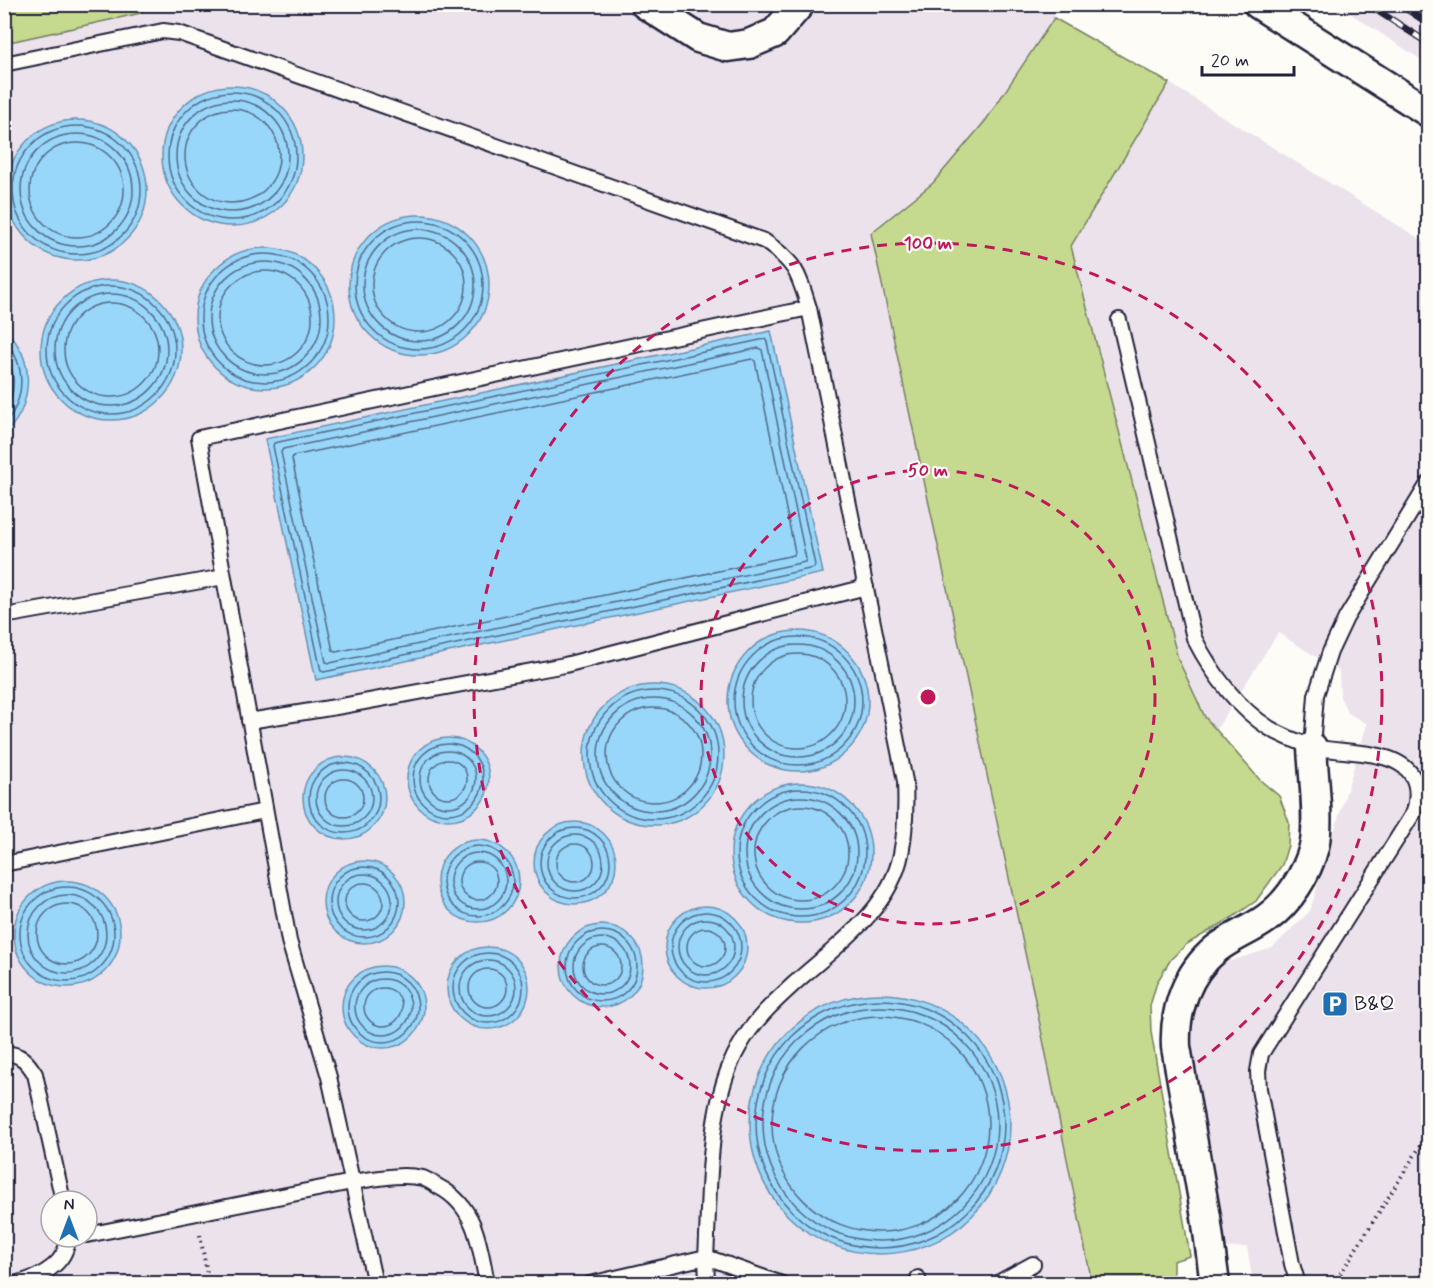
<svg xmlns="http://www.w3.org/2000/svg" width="1433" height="1288" font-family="Mynerve,sans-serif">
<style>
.built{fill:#ece2ec;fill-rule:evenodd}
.green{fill:#c5da8f;stroke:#747e65;stroke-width:1.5}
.water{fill:#99d7fa;stroke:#698fae;stroke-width:1.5}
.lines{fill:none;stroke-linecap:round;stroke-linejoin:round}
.shore{stroke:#526a87;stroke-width:1.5}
.lane-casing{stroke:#22223b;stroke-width:18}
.street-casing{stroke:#22223b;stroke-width:33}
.path{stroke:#22223b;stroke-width:4;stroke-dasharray:1.5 4.5;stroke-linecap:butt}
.lane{stroke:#fdfcf7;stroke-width:14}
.street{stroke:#fdfcf7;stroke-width:28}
.rail-casing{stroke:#22223b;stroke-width:7}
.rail{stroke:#fdfcf7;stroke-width:4.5;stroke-dasharray:14;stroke-linecap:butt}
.ring{fill:none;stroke:#c2185b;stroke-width:3;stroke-dasharray:10 8}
.labels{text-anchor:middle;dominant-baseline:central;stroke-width:4.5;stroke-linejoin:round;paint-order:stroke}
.poi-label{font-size:21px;fill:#22223b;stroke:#fdfcf7;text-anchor:start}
.centre{fill:#c2185b;stroke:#fdfcf7;stroke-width:3}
.ring-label{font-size:18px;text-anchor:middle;font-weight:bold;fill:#c2185b;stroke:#fdfcf7;stroke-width:4.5;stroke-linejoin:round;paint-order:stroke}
</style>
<rect width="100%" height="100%" fill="#fdfcf7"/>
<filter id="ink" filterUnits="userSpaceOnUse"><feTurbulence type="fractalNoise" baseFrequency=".0167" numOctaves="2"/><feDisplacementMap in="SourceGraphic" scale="12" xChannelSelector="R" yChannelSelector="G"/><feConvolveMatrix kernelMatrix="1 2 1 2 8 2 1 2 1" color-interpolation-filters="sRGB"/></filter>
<g filter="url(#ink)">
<path class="built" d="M 5,5 L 1056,5 L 1054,18 L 986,120 L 933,183 L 871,234 L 1033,990 L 1092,1283 L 5,1284 ZM 51,1201 L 87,1201 L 87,1237 L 51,1237 Z
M 1337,5 L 1418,5 L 1428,11 L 1428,64 Z
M 1169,83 L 1428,244 L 1428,1283 L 1253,1283 L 1247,1247 L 1223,1248 L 1188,1038 L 1190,1015 L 1197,998 L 1211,973 L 1221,964 L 1272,948 L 1310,911 L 1367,724 L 1348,713 L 1340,697 L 1339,671 L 1278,633 L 1216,730 L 1205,717 L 1178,659 L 1071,246 Z"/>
<path class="green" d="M 146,5 L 141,13 L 5,43 L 5,5 Z
M 1054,18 L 1169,83 L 1071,246 L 1178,659 L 1205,717 L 1260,780 L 1279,796 L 1289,822 L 1288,845 L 1282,865 L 1256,901 L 1233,917 L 1187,944 L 1171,959 L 1157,982 L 1150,1006 L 1151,1032 L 1190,1256 L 1173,1261 L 1173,1283 L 1092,1283 L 1033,990 L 871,233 L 933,183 L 986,120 Z"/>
<path class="water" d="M162 156a70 70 0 1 1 140 0a70 70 0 1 1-140 0Z
M7 190a70 70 0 1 1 140 0a70 70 0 1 1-140 0Z
M349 285a70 70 0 1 1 140 0a70 70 0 1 1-140 0Z
M195 318a70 70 0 1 1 140 0a70 70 0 1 1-140 0Z
M41 350a70 70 0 1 1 140 0a70 70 0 1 1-140 0Z
M 4,330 C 9,334 14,339 17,344 C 35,371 29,412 5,433 Z
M 771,331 L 823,573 L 316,680 L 265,439 Z
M728 701a70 70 0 1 1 140 0a70 70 0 1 1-140 0Z
M584 755a70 70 0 1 1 140 0a70 70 0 1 1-140 0Z
M407 779a41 41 0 1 1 82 0a41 41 0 1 1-82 0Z
M303 798a41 41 0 1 1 82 0a41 41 0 1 1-82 0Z
M731 853a70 70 0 1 1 140 0a70 70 0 1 1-140 0Z
M534 863a41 41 0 1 1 82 0a41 41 0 1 1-82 0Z
M437 881a41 41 0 1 1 82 0a41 41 0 1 1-82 0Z
M323 902a41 41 0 1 1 82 0a41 41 0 1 1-82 0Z
M14 934a53 53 0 1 1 106 0a53 53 0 1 1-106 0Z
M665 947a41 41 0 1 1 82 0a41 41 0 1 1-82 0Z
M561 966a41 41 0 1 1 82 0a41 41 0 1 1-82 0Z
M447 988a41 41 0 1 1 82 0a41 41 0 1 1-82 0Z
M342 1007a41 41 0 1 1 82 0a41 41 0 1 1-82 0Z
M750 1124a130 130 0 1 1 260 0a130 130 0 1 1-260 0Z"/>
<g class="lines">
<path class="shore" d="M168 156a64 64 0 1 1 128 0a64 64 0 1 1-128 0Z
M176 156a56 56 0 1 1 112 0a56 56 0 1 1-112 0Z
M185 156a47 47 0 1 1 94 0a47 47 0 1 1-94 0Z
M13 190a64 64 0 1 1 128 0a64 64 0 1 1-128 0Z
M21 190a56 56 0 1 1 112 0a56 56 0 1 1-112 0Z
M30 190a47 47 0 1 1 94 0a47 47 0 1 1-94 0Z
M355 285a64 64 0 1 1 128 0a64 64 0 1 1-128 0Z
M363 285a56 56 0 1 1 112 0a56 56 0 1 1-112 0Z
M372 285a47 47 0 1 1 94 0a47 47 0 1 1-94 0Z
M201 318a64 64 0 1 1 128 0a64 64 0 1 1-128 0Z
M209 318a56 56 0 1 1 112 0a56 56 0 1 1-112 0Z
M218 318a47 47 0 1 1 94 0a47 47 0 1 1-94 0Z
M47 350a64 64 0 1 1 128 0a64 64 0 1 1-128 0Z
M55 350a56 56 0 1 1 112 0a56 56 0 1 1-112 0Z
M64 350a47 47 0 1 1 94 0a47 47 0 1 1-94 0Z
M 4,339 C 27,365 26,399 4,425
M 765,339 L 767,342 L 815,565 L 814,568 L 324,672 L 321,671 L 273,446 L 274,443 Z
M 759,348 L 762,350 L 806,559 L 805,562 L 330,663 L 326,662 L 281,452 L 283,449 Z
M 4,350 C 16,370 17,393 4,412
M 752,359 L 755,361 L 795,552 L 794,555 L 336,652 L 333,651 L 292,459 L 293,456 Z
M734 701a64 64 0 1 1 128 0a64 64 0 1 1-128 0Z
M742 701a56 56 0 1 1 112 0a56 56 0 1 1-112 0Z
M751 701a47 47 0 1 1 94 0a47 47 0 1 1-94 0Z
M590 755a64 64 0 1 1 128 0a64 64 0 1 1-128 0Z
M598 755a56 56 0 1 1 112 0a56 56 0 1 1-112 0Z
M607 755a47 47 0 1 1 94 0a47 47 0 1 1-94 0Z
M413 779a35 35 0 1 1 70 0a35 35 0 1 1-70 0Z
M420 779a28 28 0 1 1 56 0a28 28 0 1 1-56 0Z
M429 779a19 19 0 1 1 38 0a19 19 0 1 1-38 0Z
M309 798a35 35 0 1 1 70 0a35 35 0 1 1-70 0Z
M316 798a28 28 0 1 1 56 0a28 28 0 1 1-56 0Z
M325 798a19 19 0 1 1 38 0a19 19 0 1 1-38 0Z
M737 853a64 64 0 1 1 128 0a64 64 0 1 1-128 0Z
M745 853a56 56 0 1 1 112 0a56 56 0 1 1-112 0Z
M754 853a47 47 0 1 1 94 0a47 47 0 1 1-94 0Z
M540 863a35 35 0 1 1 70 0a35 35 0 1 1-70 0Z
M547 863a28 28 0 1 1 56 0a28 28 0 1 1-56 0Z
M556 863a19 19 0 1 1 38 0a19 19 0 1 1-38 0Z
M443 881a35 35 0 1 1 70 0a35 35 0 1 1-70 0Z
M450 881a28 28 0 1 1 56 0a28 28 0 1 1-56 0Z
M459 881a19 19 0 1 1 38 0a19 19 0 1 1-38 0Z
M329 902a35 35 0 1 1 70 0a35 35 0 1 1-70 0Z
M336 902a28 28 0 1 1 56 0a28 28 0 1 1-56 0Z
M345 902a19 19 0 1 1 38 0a19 19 0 1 1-38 0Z
M20 934a47 47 0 1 1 94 0a47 47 0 1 1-94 0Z
M28 934a39 39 0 1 1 78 0a39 39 0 1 1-78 0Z
M37 934a30 30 0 1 1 60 0a30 30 0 1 1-60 0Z
M671 947a35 35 0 1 1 70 0a35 35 0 1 1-70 0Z
M678 947a28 28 0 1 1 56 0a28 28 0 1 1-56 0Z
M687 947a19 19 0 1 1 38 0a19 19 0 1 1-38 0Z
M567 966a35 35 0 1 1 70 0a35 35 0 1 1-70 0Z
M574 966a28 28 0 1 1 56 0a28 28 0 1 1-56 0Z
M583 966a19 19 0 1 1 38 0a19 19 0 1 1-38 0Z
M453 988a35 35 0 1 1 70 0a35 35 0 1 1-70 0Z
M460 988a28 28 0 1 1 56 0a28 28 0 1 1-56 0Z
M469 988a19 19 0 1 1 38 0a19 19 0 1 1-38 0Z
M348 1007a35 35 0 1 1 70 0a35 35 0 1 1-70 0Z
M355 1007a28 28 0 1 1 56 0a28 28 0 1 1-56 0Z
M364 1007a19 19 0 1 1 38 0a19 19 0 1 1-38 0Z
M756 1124a124 124 0 1 1 248 0a124 124 0 1 1-248 0Z
M763 1124a117 117 0 1 1 234 0a117 117 0 1 1-234 0Z
M772 1124a108 108 0 1 1 216 0a108 108 0 1 1-216 0Z"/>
<defs>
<path id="lane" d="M 4,64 L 163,31 L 179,33 L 764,241 C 796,263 798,272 809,308 L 905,781 C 906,805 906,829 901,854 C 890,910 836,946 796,982 C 775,1001 753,1021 739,1047 C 706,1104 710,1192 706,1257 L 590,1284
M 1119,320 L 1194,638 C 1212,673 1235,706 1269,728 C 1281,735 1298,742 1311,746 C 1346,757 1433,742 1414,812 L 1261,1054 L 1258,1071 L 1259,1089 L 1292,1264 L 1298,1284
M 4,616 L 224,577
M 249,721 L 342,706 L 565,665 L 866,587
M 1312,747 L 1316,695 L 1330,652 L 1346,618 L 1428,484
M 4,864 L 265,811
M 4,1053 C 21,1054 27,1061 35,1074 L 63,1201
M 87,1235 L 352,1182 C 375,1179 400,1173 423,1178 C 428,1180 434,1184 439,1187 C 476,1206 480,1246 487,1284
M 14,1284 C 39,1278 67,1265 68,1237
M 375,1284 L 329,1077 L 289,941 L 199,438 L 809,308
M 707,1284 L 706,1257 L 782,1284
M 918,1284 L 918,1278
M 996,1284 L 1033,1264"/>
<path id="street" d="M 645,4 L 698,38 L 728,47 L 749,44 L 775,33 L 800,4
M 1258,4 L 1428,112
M 1215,1284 L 1206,1217 L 1176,1047 C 1174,1010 1187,973 1216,949 C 1231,937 1251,930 1267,918 C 1289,902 1307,874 1314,847 C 1320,823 1313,773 1312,747"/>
</defs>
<use href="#lane" class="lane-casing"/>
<use href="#street" class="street-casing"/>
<path class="path" d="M 200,1235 L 209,1284
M 1334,1284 L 1428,1134"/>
<use href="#lane" class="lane"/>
<use href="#street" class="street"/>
<defs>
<path id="rail" d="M 1367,4 L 1428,43
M 1399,4 L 1428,23"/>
</defs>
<use href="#rail" class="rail-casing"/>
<use href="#rail" class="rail"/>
</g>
</g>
<g class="ring">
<circle cx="928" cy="697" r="227"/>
<circle cx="928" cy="697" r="454"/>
</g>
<defs>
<symbol id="parking-square" viewBox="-11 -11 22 22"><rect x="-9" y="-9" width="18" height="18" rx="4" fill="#1f6fb2" stroke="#fdfcf7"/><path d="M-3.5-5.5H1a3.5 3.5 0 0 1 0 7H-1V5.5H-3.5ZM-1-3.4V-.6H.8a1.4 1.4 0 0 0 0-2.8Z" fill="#fff"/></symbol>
</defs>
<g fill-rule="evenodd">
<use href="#parking-square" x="1320" y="989" width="30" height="30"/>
</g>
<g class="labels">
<g class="poi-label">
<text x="1354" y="1004">B&amp;Q</text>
</g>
</g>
<circle cx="928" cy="697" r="9" class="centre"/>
<g class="ring-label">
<text x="928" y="249">100 m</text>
<text x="928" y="476">50 m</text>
</g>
<rect width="1433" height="1288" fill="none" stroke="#fdfcf7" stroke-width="24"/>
<rect x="12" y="12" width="1409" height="1264" fill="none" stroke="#22223b" stroke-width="2" filter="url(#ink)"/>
<g transform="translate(69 1219)"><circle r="28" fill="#fdfcf7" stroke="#a5a5ac" stroke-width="1.5"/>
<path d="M0-4.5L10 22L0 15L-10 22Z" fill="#1f6fb2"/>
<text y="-9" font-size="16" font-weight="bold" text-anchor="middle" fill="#22223b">N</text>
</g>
<path d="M1202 66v9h92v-9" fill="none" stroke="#22223b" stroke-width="3"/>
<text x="1211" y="66" font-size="18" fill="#22223b" stroke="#fdfcf7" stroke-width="4.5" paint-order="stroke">20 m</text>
</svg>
